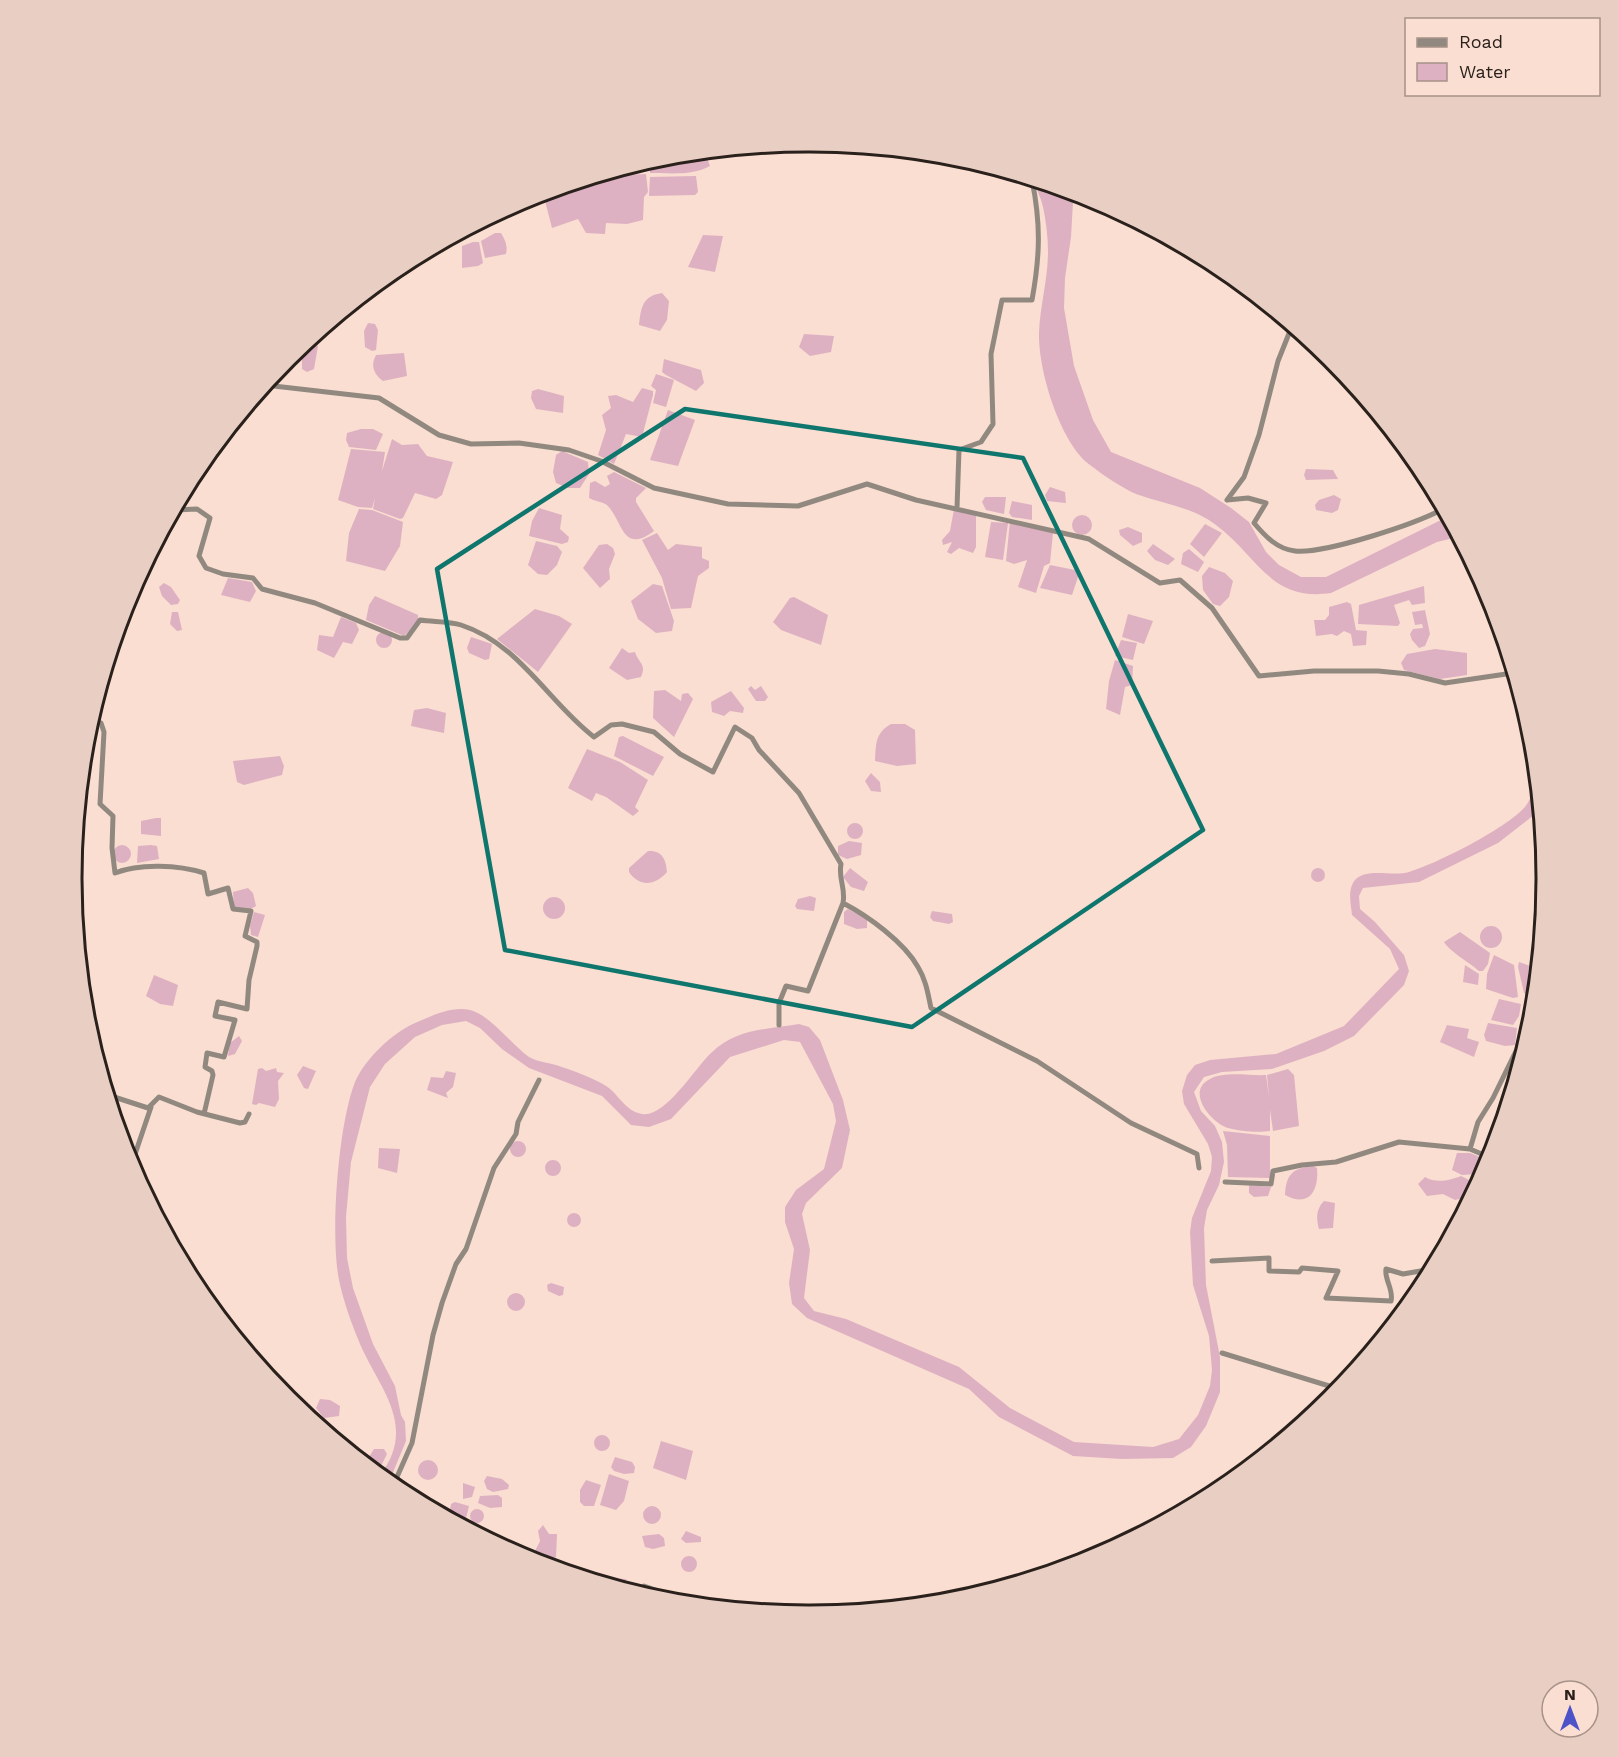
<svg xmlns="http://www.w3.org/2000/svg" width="1618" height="1757" font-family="'Work Sans',sans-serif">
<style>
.water{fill:#deb1c2}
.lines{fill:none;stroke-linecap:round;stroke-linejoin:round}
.street{stroke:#918980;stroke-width:5}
.marked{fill:none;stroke:#0f766e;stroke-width:4.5;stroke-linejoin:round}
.rim{fill:none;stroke:#2b211c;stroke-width:3}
</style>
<rect width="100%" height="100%" fill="#faded1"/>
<path class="water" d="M 698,157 L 707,158 L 710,166 C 693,176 669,173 650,173 L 649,161 Z
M 646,174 L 648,192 L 644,197 L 643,220 L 627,224 L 606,223 L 605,234 L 586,233 L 578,219 L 552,228 L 543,193 L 599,176 Z
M 696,176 L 698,192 L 695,195 L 649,196 L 650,177 Z
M 1035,181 L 1070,191 L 1073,202 L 1071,237 L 1065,278 L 1064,308 L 1074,366 L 1093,420 L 1111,452 L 1200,488 L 1231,508 L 1249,522 L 1266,552 L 1279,565 L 1301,577 L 1326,577 L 1447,517 L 1458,537 L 1437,542 L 1331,593 C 1270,602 1258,556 1216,525 C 1193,507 1163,504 1136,494 C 1122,488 1103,475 1090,465 C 1060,443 1038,370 1039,333 C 1040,306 1048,279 1048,252 C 1048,237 1046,221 1043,207 C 1041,197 1036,190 1035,181 Z
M 495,233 L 501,233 C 505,240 508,245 506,254 L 485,258 L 481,241 Z
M 703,235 L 723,236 L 715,272 L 688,267 Z
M 473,242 L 479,242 L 483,263 L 478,266 L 462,268 L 462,246 Z
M 662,293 L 669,301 L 667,320 L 660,331 L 639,325 C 641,308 642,296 662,293 Z
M 368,323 L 375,324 L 378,330 L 376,350 L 372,351 L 365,347 L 364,331 Z
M 804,334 L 834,336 L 831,352 L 810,356 L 799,347 Z
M 313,344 L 318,346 L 314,369 L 307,372 L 302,369 L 302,358 L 305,346 Z
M 404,353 L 407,376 L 383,381 C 374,374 370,366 376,355 Z
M 664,359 L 701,370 L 704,383 L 696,391 L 666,375 L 662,372 Z
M 656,374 L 674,380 L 666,407 L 653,403 L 656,390 L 651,386 Z
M 642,388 L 653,391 L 653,395 L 642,437 L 626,434 L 614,464 L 598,455 L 606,430 L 602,415 L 611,408 L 608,396 L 616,395 L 633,402 Z
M 538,389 L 564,396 L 563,413 L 536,409 L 531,398 L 532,391 Z
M 668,410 L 695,420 L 678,466 L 650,460 Z
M 361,429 L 373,429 L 383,434 L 376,450 L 349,447 L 346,440 L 347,433 Z
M 392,439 L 402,445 L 418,444 L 427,456 L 453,462 L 442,495 L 436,499 L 415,493 L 403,518 L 400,519 L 373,509 L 375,498 L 372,508 L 358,507 L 338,500 L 351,449 L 385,452 L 382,471 Z
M 562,451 L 588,462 L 589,474 L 580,488 L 568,488 L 556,483 L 553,472 L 556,455 Z
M 1306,469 L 1333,470 L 1338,479 L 1306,480 L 1304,475 Z
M 614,472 L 646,488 L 636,498 L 636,502 L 654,531 C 622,555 623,521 607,505 C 603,502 594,501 589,498 L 590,483 L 595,481 L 605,487 L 610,484 L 607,476 Z
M 1050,487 L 1065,492 L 1066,503 L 1047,501 L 1045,495 Z
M 1334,495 L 1341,499 L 1338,510 L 1332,513 L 1316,510 L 1315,505 L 1319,500 Z
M 985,497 L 1006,497 L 1004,514 L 986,510 L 982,502 Z
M 1012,501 L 1032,505 L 1032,520 L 1012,517 L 1009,513 Z
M 539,508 L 562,515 L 560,529 L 569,537 L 568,542 L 562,544 L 529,536 L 532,521 Z
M 359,509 L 372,510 L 403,522 L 400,546 L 385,571 L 346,561 L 349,533 Z
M 954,509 L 976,514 L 976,547 L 973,553 L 959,548 L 951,554 L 947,552 L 952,542 L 943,545 L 942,540 L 950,531 Z
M1072 525a10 10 0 1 1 20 0a10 10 0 1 1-20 0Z
M 1010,521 L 1053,533 L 1050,563 L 1044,566 L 1036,593 L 1018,587 L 1027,560 L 1014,564 L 1006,561 Z
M 991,522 L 1008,523 L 1003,560 L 985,557 Z
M 1205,524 L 1222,533 L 1204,557 L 1190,544 Z
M 1128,527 L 1142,533 L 1142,542 L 1133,546 L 1120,535 L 1119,530 Z
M 657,533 L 668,550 L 676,544 L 702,547 L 702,558 L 709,561 L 709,568 L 698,576 L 691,608 L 671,609 L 662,578 L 642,540 Z
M 536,541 L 557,546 L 562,552 L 557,565 L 547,575 L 538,574 L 528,565 Z
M 607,544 L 613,548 L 615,554 L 609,569 L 610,579 L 600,588 L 583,568 L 599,545 Z
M 1153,544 L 1175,559 L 1168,565 L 1155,560 L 1147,551 Z
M 1189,549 L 1204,562 L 1198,572 L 1181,564 L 1183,553 Z
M 1050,565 L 1080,571 L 1072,595 L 1040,588 Z
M 1209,567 L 1225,573 L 1233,581 L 1229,597 L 1220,606 L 1213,604 L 1203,590 L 1202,576 Z
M 228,578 L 252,582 L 256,591 L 250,602 L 221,595 Z
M 164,583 L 171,587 L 180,600 L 178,604 L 171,605 L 162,596 L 159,587 Z
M 653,584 L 662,586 L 674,621 L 672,631 L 656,633 L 638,619 L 631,601 Z
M 1424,586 L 1425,603 L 1412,605 L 1409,600 L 1394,605 L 1400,623 L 1398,626 L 1358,624 L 1359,605 Z
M 375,596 L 418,615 L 418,623 L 404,636 L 366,620 L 369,605 Z
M 794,597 L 828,615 L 821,645 L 781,630 L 773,622 L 790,598 Z
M 1347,602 L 1351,604 L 1356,630 L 1367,631 L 1366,645 L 1353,646 L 1351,634 L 1344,631 L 1337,636 L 1332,634 L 1316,636 L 1314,620 L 1325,620 L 1329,615 L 1329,607 Z
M 535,609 L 559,616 L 572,624 L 538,672 L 497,639 Z
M 1425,610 L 1430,634 L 1425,646 L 1419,648 L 1412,640 L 1410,634 L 1413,629 L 1423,628 L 1422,624 L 1415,625 L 1412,612 Z
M 172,612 L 178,612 L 182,630 L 177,631 L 170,624 Z
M 1128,614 L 1153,621 L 1144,644 L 1122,637 Z
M 341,617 L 356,623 L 359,630 L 352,644 L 343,642 L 334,658 L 317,650 L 319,635 L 333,637 Z
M376 640a8 8 0 1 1 16 0a8 8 0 1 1-16 0Z
M 471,637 L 492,644 L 489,659 L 485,660 L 469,653 L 467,648 Z
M 1121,640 L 1137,643 L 1133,660 L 1115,656 Z
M 622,648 L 629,653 L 635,652 C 638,663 647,663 641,677 L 627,680 L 609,668 Z
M 1435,649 L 1467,653 L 1467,675 L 1440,679 L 1404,670 L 1401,663 L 1407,654 Z
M 1506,649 L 1532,735 L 1533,742 L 1523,711 L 1511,685 Z
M 1115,660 L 1133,666 L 1132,685 L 1125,687 L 1120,715 L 1106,709 L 1109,681 Z
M 751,686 L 755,690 L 761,686 L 768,697 L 765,701 L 756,701 L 748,689 Z
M 665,690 L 681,701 L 682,694 L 688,693 L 693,699 L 674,737 L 653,718 L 654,691 Z
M 731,691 L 744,708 L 743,713 L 730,711 L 724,716 L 712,712 L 711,702 Z
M 427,708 L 446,713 L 444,733 L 411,726 L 414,710 Z
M 891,724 L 905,724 L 915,730 L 916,764 L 897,766 L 875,761 C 876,744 875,733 891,724 Z
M 623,736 L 664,757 L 653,776 L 614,756 L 619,737 Z
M 587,749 L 620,762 L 648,780 L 635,807 L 639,811 L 633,816 L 606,797 L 596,793 L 592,801 L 568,788 Z
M 280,756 L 284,766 L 282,775 L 244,785 L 237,782 L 233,761 Z
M 871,773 L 880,782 L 881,792 L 871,791 L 865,781 Z
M 1536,777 L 1538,812 L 1498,843 L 1419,882 L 1363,888 L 1359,896 L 1360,909 L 1375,922 L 1404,955 L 1409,971 L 1404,985 L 1354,1036 L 1324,1051 L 1272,1069 L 1222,1072 L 1204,1077 L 1194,1092 L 1201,1111 L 1215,1126 L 1222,1142 L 1224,1162 L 1219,1185 L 1207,1210 L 1204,1228 L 1206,1285 L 1220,1357 L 1220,1392 L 1206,1426 L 1191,1447 L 1173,1458 L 1122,1459 L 1073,1456 L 999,1417 L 969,1389 L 807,1318 L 792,1304 L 789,1283 L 794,1249 L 785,1222 L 785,1207 L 796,1190 L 824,1169 L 836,1121 L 833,1104 L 800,1042 L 784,1040 L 730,1057 L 671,1119 L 649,1127 L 631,1125 L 602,1096 L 529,1068 L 502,1049 L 480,1028 L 466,1021 L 442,1025 L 415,1037 L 385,1064 L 370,1087 L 351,1162 L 346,1217 L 347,1258 L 353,1288 L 373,1344 L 395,1386 L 401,1415 L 405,1422 L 406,1441 L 389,1482 L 380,1475 C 418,1426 379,1388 360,1344 C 352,1325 343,1300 339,1280 C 330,1235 338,1125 355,1082 C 365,1059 392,1033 415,1023 C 432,1016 451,1006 470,1010 C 489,1014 512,1045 529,1057 C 536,1061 544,1062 552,1064 C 567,1068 597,1079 609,1088 C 620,1097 626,1111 642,1114 C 665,1118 695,1068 711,1053 C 737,1028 765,1030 799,1024 L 809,1027 L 820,1040 L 843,1100 L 850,1130 L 842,1168 L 806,1203 L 802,1214 L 810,1250 L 804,1298 L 814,1311 L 846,1319 L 959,1367 L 1010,1408 L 1074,1442 L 1153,1447 L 1179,1439 L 1198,1415 L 1210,1386 L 1212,1370 L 1209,1336 L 1193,1285 L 1190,1232 L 1192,1218 L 1211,1171 L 1212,1157 L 1208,1144 L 1184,1104 L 1182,1091 L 1187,1075 L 1195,1065 L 1210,1060 L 1276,1054 L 1344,1026 L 1399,969 L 1390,949 L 1352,915 C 1351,904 1347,890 1355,880 C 1367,867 1393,877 1409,872 C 1438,863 1505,829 1525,807 C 1532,798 1534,788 1536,777 Z
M 156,818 L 161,818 L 161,836 L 141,834 L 141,821 Z
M847 831a8 8 0 1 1 16 0a8 8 0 1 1-16 0Z
M 849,841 L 862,843 L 861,855 L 847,859 L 838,855 L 838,846 Z
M113 854a9 9 0 1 1 18 0a9 9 0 1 1-18 0Z
M 151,845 L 157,846 L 159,859 L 137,863 L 138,846 Z
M 648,851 C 662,850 666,859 667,872 C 656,885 640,888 629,872 L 629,868 Z
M1311 875a7 7 0 1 1 14 0a7 7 0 1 1-14 0Z
M 850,868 L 868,882 L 864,891 L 851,887 L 843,877 Z
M 248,888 L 253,893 L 256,906 L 249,910 L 234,908 L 233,892 Z
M 810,896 L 816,898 L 814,911 L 797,909 L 795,906 L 798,899 Z
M543 908a11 11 0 1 1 22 0a11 11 0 1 1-22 0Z
M 848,909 L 867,919 L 867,928 L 857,929 L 844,924 L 844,912 Z
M 932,911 L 952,914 L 953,922 L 949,924 L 933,921 L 930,917 Z
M 254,912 L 265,915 L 258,937 L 251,935 L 250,926 Z
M1480 937a11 11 0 1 1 22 0a11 11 0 1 1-22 0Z
M 1460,932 L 1490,953 L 1488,964 L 1483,971 L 1479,971 C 1470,963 1449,951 1444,942 Z
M 1494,955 L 1514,965 L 1518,997 L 1513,998 L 1486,989 L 1487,974 Z
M 1519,962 L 1533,967 C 1536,979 1534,985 1528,995 L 1524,993 L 1518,967 Z
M 1465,965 L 1479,974 L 1478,985 L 1463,982 Z
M 154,975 L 178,985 L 173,1006 L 160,1004 L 146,996 Z
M 1499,999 L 1521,1004 L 1519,1016 L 1513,1025 L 1491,1020 Z
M 1488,1023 L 1517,1028 L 1515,1045 L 1505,1046 L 1486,1041 L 1484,1035 Z
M 1447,1025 L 1469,1029 L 1467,1038 L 1479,1042 L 1474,1057 L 1440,1042 Z
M 239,1036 L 242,1041 L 235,1054 L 228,1056 L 230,1043 Z
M 303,1066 L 316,1071 L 308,1089 L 304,1088 L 297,1075 Z
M 262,1068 L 266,1071 L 276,1068 L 277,1072 L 284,1073 L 278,1081 L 279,1099 L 275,1107 L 259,1103 L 256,1105 L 252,1104 L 258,1069 Z
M 1288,1069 L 1294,1075 L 1299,1126 L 1273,1131 L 1270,1110 L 1270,1131 C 1258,1133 1239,1131 1228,1128 C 1211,1123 1185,1091 1210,1079 C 1225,1071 1249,1076 1266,1075 L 1269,1097 L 1267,1075 Z
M 446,1071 L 456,1073 L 453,1087 L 446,1093 L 448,1098 L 427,1090 L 431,1077 L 443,1078 Z
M 1223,1131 L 1270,1136 L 1270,1178 L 1228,1177 L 1227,1145 Z
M510 1149a8 8 0 1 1 16 0a8 8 0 1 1-16 0Z
M 379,1148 L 400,1149 L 397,1173 L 378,1168 Z
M 1457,1153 L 1470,1153 L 1480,1157 L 1479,1169 L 1476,1174 L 1462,1175 L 1452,1170 Z
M545 1168a8 8 0 1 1 16 0a8 8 0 1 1-16 0Z
M 1313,1166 L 1317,1168 C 1319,1191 1309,1208 1285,1195 C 1286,1174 1293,1168 1313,1166 Z
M 1461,1176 L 1471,1181 L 1463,1198 L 1455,1200 L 1443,1194 L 1427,1196 L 1418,1184 L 1425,1177 C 1436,1184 1451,1180 1461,1176 Z
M 1249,1185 L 1271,1187 L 1268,1196 L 1254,1197 L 1249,1193 Z
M 1324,1201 L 1335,1203 L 1333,1228 L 1319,1229 C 1316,1219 1316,1209 1324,1201 Z
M567 1220a7 7 0 1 1 14 0a7 7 0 1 1-14 0Z
M 551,1283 L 564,1287 L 563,1295 L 559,1296 L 548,1291 L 547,1285 Z
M507 1302a9 9 0 1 1 18 0a9 9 0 1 1-18 0Z
M 320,1399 L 330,1400 L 340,1406 L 339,1416 L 324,1418 L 316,1408 Z
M594 1443a8 8 0 1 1 16 0a8 8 0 1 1-16 0Z
M 661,1441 L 693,1451 L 686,1480 L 653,1468 Z
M 374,1449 L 384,1449 L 387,1454 L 382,1464 L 374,1470 L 365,1463 Z
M 615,1457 L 632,1462 L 635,1467 L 634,1473 L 624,1474 L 614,1471 L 611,1467 Z
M418 1470a10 10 0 1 1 20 0a10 10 0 1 1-20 0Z
M 609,1474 L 629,1481 L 624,1501 L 616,1510 L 600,1505 Z
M 487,1476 L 502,1479 L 509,1485 L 508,1489 L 493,1492 L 487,1489 L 484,1481 Z
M 586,1480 L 601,1485 L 594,1506 L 584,1506 L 580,1502 L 580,1490 Z
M 463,1483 L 475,1487 L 472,1497 L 463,1499 Z
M 498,1495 L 502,1498 L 502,1507 L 490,1508 L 478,1503 L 480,1496 Z
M 455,1502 L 469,1506 L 464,1526 L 449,1518 L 451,1504 Z
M643 1515a9 9 0 1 1 18 0a9 9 0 1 1-18 0Z
M470 1516a7 7 0 1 1 14 0a7 7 0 1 1-14 0Z
M 543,1525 L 549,1534 L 557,1534 L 556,1557 L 545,1562 L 534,1553 L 540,1541 L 538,1531 Z
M 686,1531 L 701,1537 L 701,1542 L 686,1543 L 681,1539 Z
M 659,1534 L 664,1538 L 665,1546 L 653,1549 L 645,1547 L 642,1536 Z
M681 1564a8 8 0 1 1 16 0a8 8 0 1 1-16 0Z
M 608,1578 L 626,1579 L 629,1591 L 601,1582 Z"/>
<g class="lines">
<path class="street" d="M 265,385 L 379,398 L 439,435 L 471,444 L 519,443 L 569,450 L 601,461 L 654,488 L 728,504 L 798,506 L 867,484 L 916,500 L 1089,539 L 1160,583 L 1180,580 L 1212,608 L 1259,676 L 1314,671 L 1378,671 L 1409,674 L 1445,683 L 1513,673
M 1227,500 L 1248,498 L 1266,503 L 1254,523 C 1265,536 1277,549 1295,551 C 1325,554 1415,524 1443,509
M 1227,500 L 1244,477 L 1259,435 L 1278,361 L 1292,326
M 957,508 L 959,450 L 981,442 L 993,424 L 991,354 L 1002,300 L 1032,300 C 1040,256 1041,224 1032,180
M 175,510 L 197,509 L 210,518 L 199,556 L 206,568 L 223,574 L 253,578 L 262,589 L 315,603 L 400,638 L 407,638 L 420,620 C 433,622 449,621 461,625 C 520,644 548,702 594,737 L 611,725 L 622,724 L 654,732 L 680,754 L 713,772 L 735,727 L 752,738 L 759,750 L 799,793 L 841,864 C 838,879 846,888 843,903 C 868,916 904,942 918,967 C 926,980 928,994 931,1008 L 1037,1061 L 1131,1123 L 1197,1154 L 1199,1168
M 90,722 L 101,723 L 104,732 L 100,804 L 113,816 L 112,848 L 115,873 C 140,863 179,865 204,873 L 208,894 L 228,888 L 233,909 L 251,911 L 245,936 L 257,942 L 257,946 L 249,980 L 247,1009 L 218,1002 L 215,1016 L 235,1020 L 224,1057 L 207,1053 L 205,1067 L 212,1071 L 213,1075 L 204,1114
M 779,1025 L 779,1003 L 786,986 L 808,991 L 843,903
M 108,1095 L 148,1108 L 159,1097 L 197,1112 L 240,1123 L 245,1122 L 249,1114
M 1491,1158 L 1470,1149 L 1478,1122 L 1493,1098 L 1517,1049 L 1536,980
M 131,1166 L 151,1107
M 1225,1182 L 1271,1184 L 1273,1171 L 1302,1165 L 1336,1162 L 1399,1142 L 1470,1149
M 1212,1261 L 1269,1258 L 1269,1271 L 1299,1272 L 1302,1268 L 1338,1271 L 1326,1298 L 1391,1301 C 1394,1290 1384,1279 1386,1269 L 1403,1274 L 1432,1269
M 1222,1353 L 1339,1389
M 393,1486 L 412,1443 L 433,1335 L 442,1303 L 456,1264 L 466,1249 L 494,1168 L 516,1134 L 518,1122 L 539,1080
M 641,1594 L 644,1586 L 699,1605"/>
</g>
<path class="marked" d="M 685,409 L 1023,458 L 1203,830 L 912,1027 L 505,950 L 437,569 Z"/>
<path d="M0 0H1618V1757H0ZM808 152H810A726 726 0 0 1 1536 878V879A726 726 0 0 1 810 1605H808A726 726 0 0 1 82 879V878A726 726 0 0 1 808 152Z" fill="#e9cfc3" fill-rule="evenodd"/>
<path class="rim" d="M808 152H810A726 726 0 0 1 1536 878V879A726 726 0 0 1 810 1605H808A726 726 0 0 1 82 879V878A726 726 0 0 1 808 152Z"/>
<rect x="1405" y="18" width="195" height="78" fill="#faded1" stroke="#a79289" stroke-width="1.5"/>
<rect x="1417" y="38" width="30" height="9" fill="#918980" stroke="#a79289" stroke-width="1.5"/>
<text x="1459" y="48" font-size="18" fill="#2b211c">Road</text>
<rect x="1417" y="63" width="30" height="18" fill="#deb1c2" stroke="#a79289" stroke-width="1.5"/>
<text x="1459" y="78" font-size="18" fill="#2b211c">Water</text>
<g transform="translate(1570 1709)"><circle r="28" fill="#faded1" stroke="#a79289" stroke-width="1.5"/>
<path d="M0-4.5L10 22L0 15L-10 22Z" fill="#4e52c9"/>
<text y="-9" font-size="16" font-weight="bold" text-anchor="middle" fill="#2b211c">N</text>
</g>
</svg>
